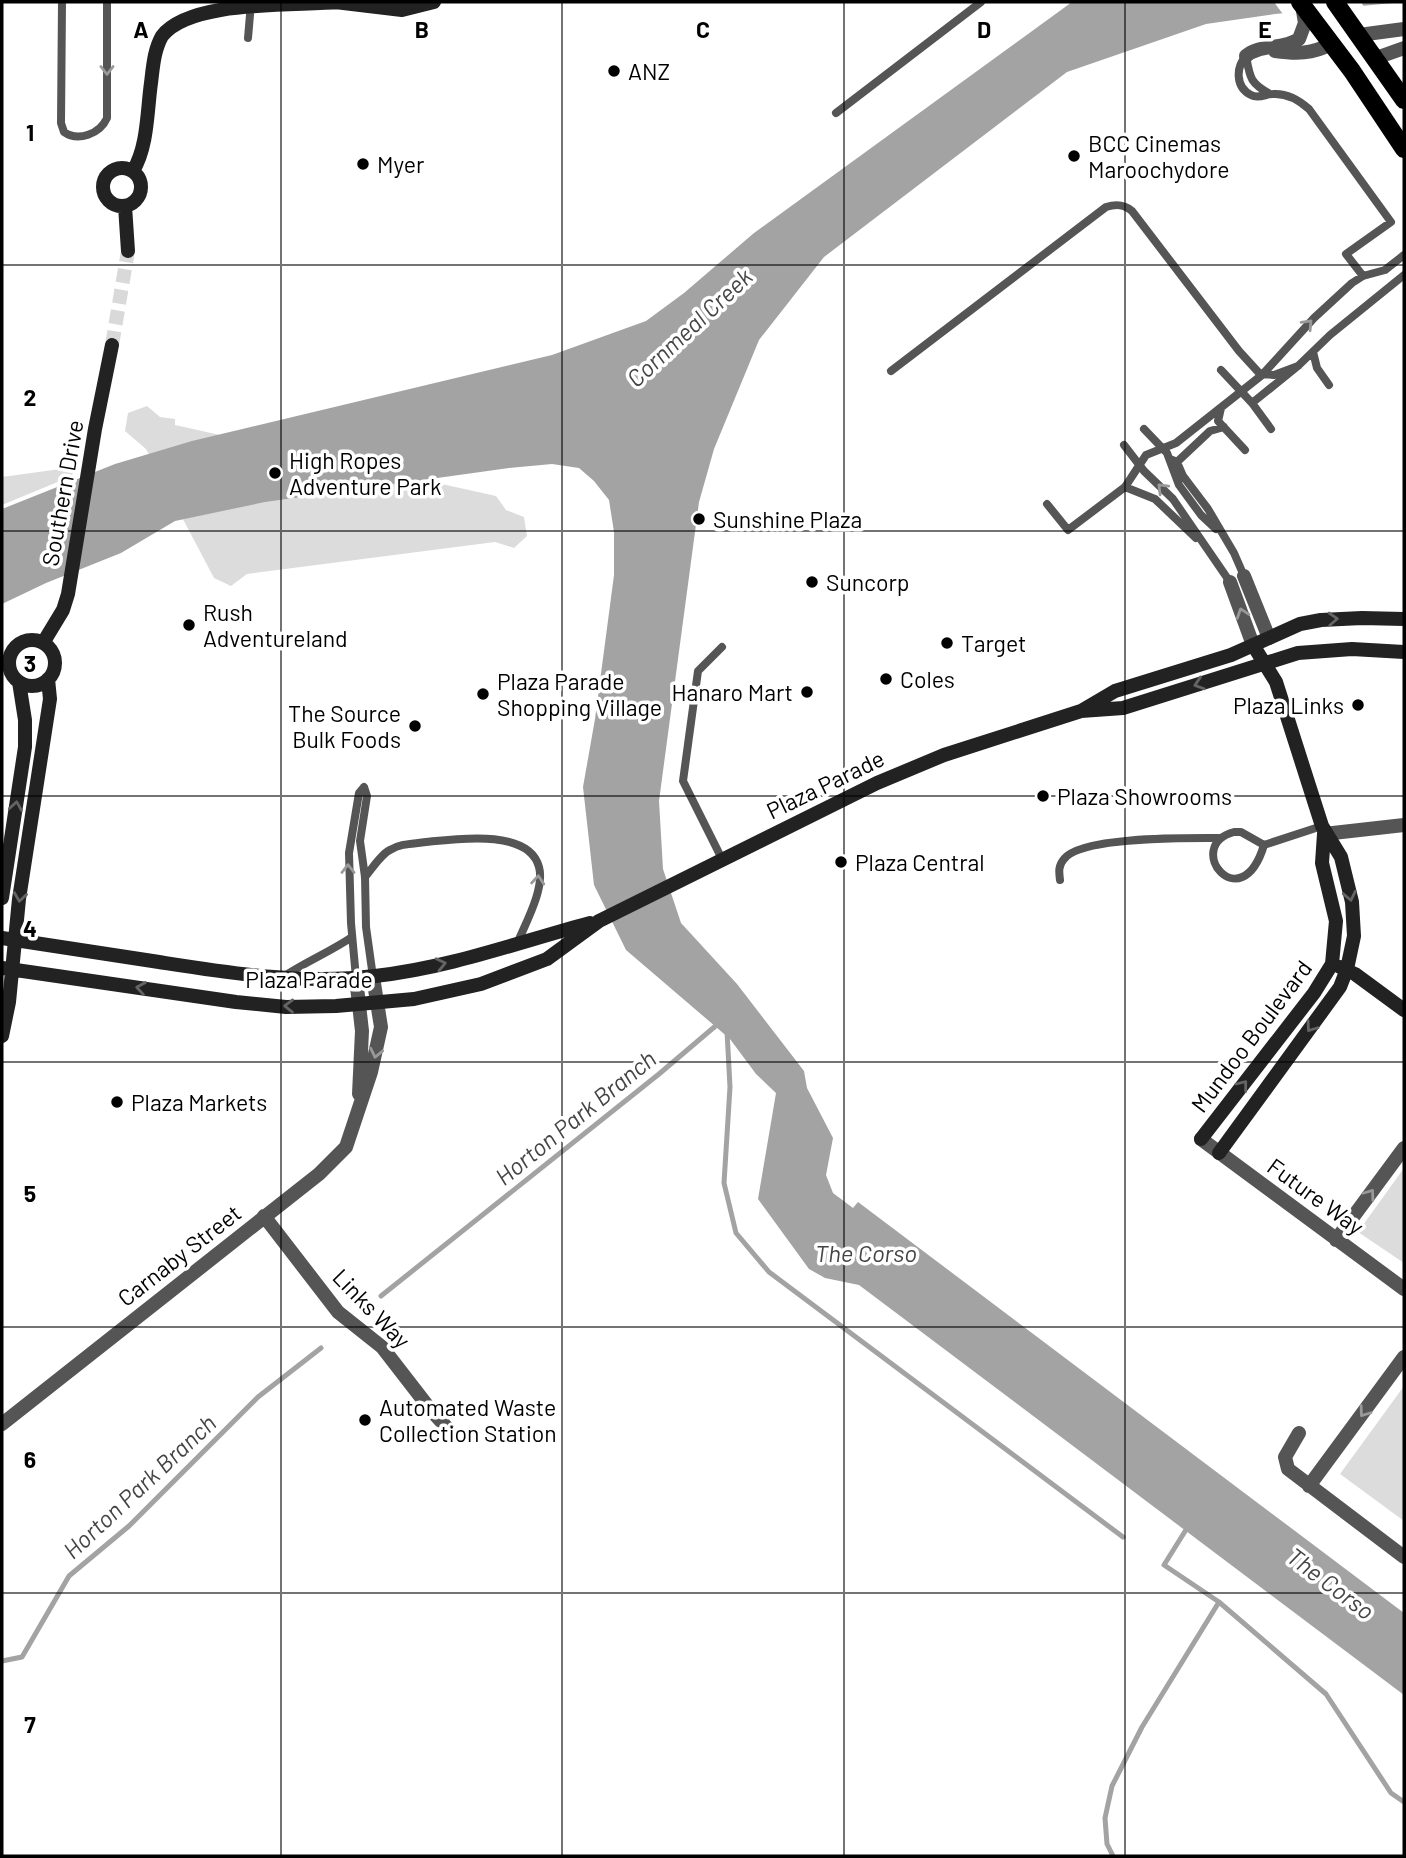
<svg xmlns="http://www.w3.org/2000/svg" width="1406" height="1858" font-family="Barlow,sans-serif">
<style>
.green{fill:#dcdcdc}
.water{fill:#a3a3a3}
.pier{fill:#fff}
.lines{fill:none;stroke-linecap:round;stroke-linejoin:round}
.stream{stroke:#a3a3a3;stroke-width:5}
.secondary-tunnel{stroke:#d9d9d9;stroke-width:14;stroke-dasharray:14 7;stroke-linecap:butt}
.lane{stroke:#555;stroke-width:8}
.street{stroke:#555;stroke-width:14}
.secondary{stroke:#222;stroke-width:14}
.primary{stroke:#000;stroke-width:18}
.oneway{stroke:#999}
.oneway2{stroke:#646464}
.grid{fill:none;stroke:#000;stroke-width:2;stroke-opacity:0.55}
.poi-dot{fill:#000;stroke:#fff;stroke-width:2.5}
.labels{text-anchor:middle;dominant-baseline:central;stroke-width:7;stroke-linejoin:round;paint-order:stroke}
.poi-label{font-size:23px;fill:#000;stroke:#fff;text-anchor:start}
.street-label{font-size:23px;fill:#000;stroke:#fff}
.water-label{font-size:24px;font-style:italic;fill:#444;stroke:#fff}
.grid-label{font-size:23px;text-anchor:middle;font-weight:bold;fill:#000;stroke:#fff;stroke-width:7;stroke-linejoin:round;paint-order:stroke}
</style>
<rect width="100%" height="100%" fill="#fff"/>
<path class="green" d="M 147,406 L 160,417 L 175,419 L 175,425 L 496,496 L 506,510 L 524,517 L 527,536 L 514,548 L 495,542 L 247,574 L 231,586 L 214,578 L 146,449 L 125,431 L 128,413 Z
M 75,467 L 72,476 L 2,505 L 2,477 Z
M 1404,1168 L 1404,1263 L 1358,1232 Z
M 1404,1386 L 1404,1521 L 1340,1474 Z"/>
<path class="water" d="M 1072,2 L 1404,2 L 1275,14 L 1206,24 L 1067,72 L 824,257 L 759,340 L 714,449 L 699,502 L 659,801 L 663,869 L 681,923 L 737,984 L 804,1071 L 807,1088 L 833,1138 L 826,1175 L 833,1193 L 853,1208 L 858,1202 L 1404,1613 L 1404,1695 L 859,1285 L 825,1278 L 809,1269 L 758,1199 L 776,1093 L 756,1074 L 730,1039 L 626,950 L 594,885 L 583,787 L 595,719 L 614,575 L 614,532 L 609,500 L 594,481 L 579,468 L 552,464 L 509,468 L 265,502 L 175,521 L 121,553 L 46,583 L 2,604 L 2,509 L 115,464 L 192,441 L 552,355 L 646,321 L 684,293 L 754,233 Z"/>
<path class="pier" d="M 1274,2 L 1361,2 L 1366,10 L 1285,17 Z"/>
<g class="lines">
<path class="stream" d="M 727,1031 L 730,1087 L 724,1183 L 736,1233 L 769,1272 L 1123,1537
M 381,1296 L 659,1074 L 719,1023
M 1219,1602 L 1326,1694 L 1391,1793 L 1404,1802
M 2,1661 L 22,1657 L 69,1576 L 129,1526 L 258,1397 L 321,1348
M 1113,1856 L 1107,1844 L 1105,1818 L 1112,1786 L 1142,1727 L 1219,1602 L 1164,1565 L 1189,1525"/>
<path class="secondary-tunnel" d="M 112,345 L 128,251"/>
<path class="lane" d="M 62,2 L 61,123 L 64,132 C 78,142 100,134 107,118 L 107,2
M 248,38 L 251,3
M 1246,56 C 1236,67 1235,87 1251,95 C 1258,99 1266,94 1273,94 C 1287,93 1299,100 1309,109 L 1391,222 L 1346,254 L 1363,276
M 1246,56 C 1250,78 1250,83 1270,94
M 836,113 L 981,2
M 1313,352 L 1317,368 L 1329,385
M 1221,370 L 1252,403 L 1271,429
M 891,371 L 1106,207 C 1116,204 1124,204 1132,211 L 1239,351 L 1260,374 L 1274,375 L 1298,366
M 1252,403 L 1298,366 L 1330,335 L 1404,275
M 1221,408 L 1218,421 L 1245,450
M 1144,429 L 1167,453 L 1179,485 L 1201,515 L 1216,529
M 1124,445 L 1144,471 L 1173,499 L 1230,582
M 1170,459 L 1177,462 L 1183,476 L 1208,509 L 1234,553 L 1244,576
M 1177,462 L 1210,431 L 1224,427
M 1125,487 L 1155,499 L 1196,538
M 1047,504 L 1068,530 L 1125,487 L 1146,455 L 1176,443 L 1262,375 L 1314,318 L 1352,283 L 1363,276 L 1385,270 L 1404,255
M 722,647 L 698,671 L 683,781 L 723,861
M 364,787 L 367,796 L 360,841 L 365,877 L 366,927 L 373,977
M 1234,832 L 1241,832 L 1264,845 C 1241,921 1182,846 1234,832 Z
M 1264,845 L 1322,826
M 365,877 C 372,869 381,854 390,850 C 402,843 413,844 426,842 C 455,839 529,828 539,867 C 545,889 525,924 517,944
M 1060,880 C 1059,872 1058,866 1064,859 C 1081,836 1190,838 1220,838
M 283,977 C 305,962 330,952 352,937
M 356,978 L 351,923 L 349,853 L 359,793 L 364,787"/>
<path class="street" d="M 1359,35 L 1404,29
M 1275,51 C 1297,54 1312,54 1331,44
M 1246,56 C 1259,44 1283,50 1299,39 L 1305,23 L 1302,5
M 1376,58 L 1404,48
M 1244,576 L 1269,638
M 1230,582 L 1253,645
M 1324,834 L 1404,825
M 356,978 L 362,1031 L 359,1094
M 1201,1139 L 1404,1289
M 264,1216 L 338,1312 L 382,1347 L 430,1409 L 449,1430
M 1336,1240 L 1404,1148
M 2,1424 L 319,1174 L 346,1147 L 371,1072 L 381,1027 L 373,977
M 1299,1433 L 1285,1457 L 1288,1469 L 1404,1557
M 1309,1486 L 1404,1357"/>
<path class="secondary" d="M 335,2 L 402,10 L 434,2
M103 187a19 19 0 1 1 38 0a19 19 0 1 1-38 0Z
M 133,171 C 148,146 147,111 151,83 C 153,67 154,50 162,36 C 190,0 290,6 339,2
M 125,206 L 128,251
M9 663a23 23 0 1 1 46 0a23 23 0 1 1-46 0Z
M 43,643 L 63,610 L 68,594 L 95,429 L 112,345
M 1081,711 L 1123,708 L 1298,653 L 1352,649 L 1404,652
M 2,898 L 25,747 L 25,720 L 19,682
M 2,938 C 54,946 106,954 159,962 C 230,973 303,985 375,976 C 449,968 519,942 590,923
M 1340,967 L 1355,974 L 1404,1010
M 2,968 L 236,1002 L 286,1007 L 336,1006 L 414,999 L 481,984 L 547,959 L 599,921 L 877,783 L 944,755 L 1081,711 L 1115,691 L 1231,655 L 1300,624 L 1321,620 L 1362,618 L 1404,619
M 2,1036 L 9,1002 L 19,899 L 50,699 L 48,679
M 1201,1139 L 1314,993 L 1332,964 L 1336,921 L 1322,863 L 1324,834
M 1219,1153 L 1340,987 L 1347,969 L 1354,936 L 1352,902 L 1341,857 L 1322,826 L 1276,682 L 1253,645"/>
<path class="primary" d="M 1300,2 L 1352,71 L 1404,149
M 1335,2 L 1404,100"/>
</g>
<defs><path id="oneway-chevron" d="M-2-3.5L2.5 0L-2 3.5" fill="none" stroke-width="1.6" stroke-linecap="round" stroke-linejoin="round" transform="scale(1.75)"/></defs>
<g class="oneway">
<use href="#oneway-chevron" transform="translate(107 70) rotate(90)"/>
<use href="#oneway-chevron" transform="translate(1308 324) rotate(-47)"/>
<use href="#oneway-chevron" transform="translate(1162 488) rotate(-135)"/>
<use href="#oneway-chevron" transform="translate(1242 613) rotate(-108)"/>
<use href="#oneway-chevron" transform="translate(348 869) rotate(-90)"/>
<use href="#oneway-chevron" transform="translate(538 880) rotate(-85)"/>
<use href="#oneway-chevron" transform="translate(376 1053) rotate(102)"/>
<use href="#oneway-chevron" transform="translate(1370 1194) rotate(-54)"/>
<use href="#oneway-chevron" transform="translate(1364 1412) rotate(126)"/>
</g>
<g class="oneway2">
<use href="#oneway-chevron" transform="translate(1333 619) rotate(-3)"/>
<use href="#oneway-chevron" transform="translate(1199 684) rotate(162)"/>
<use href="#oneway-chevron" transform="translate(16 806) rotate(-81)"/>
<use href="#oneway-chevron" transform="translate(1350 896) rotate(78)"/>
<use href="#oneway-chevron" transform="translate(20 897) rotate(98)"/>
<use href="#oneway-chevron" transform="translate(441 964) rotate(-13)"/>
<use href="#oneway-chevron" transform="translate(141 988) rotate(-171)"/>
<use href="#oneway-chevron" transform="translate(289 1006) rotate(-179)"/>
<use href="#oneway-chevron" transform="translate(1311 1027) rotate(126)"/>
<use href="#oneway-chevron" transform="translate(1243 1085) rotate(-52)"/>
</g>
<path class="grid" d="M 281,2 L 281,1856M 562,2 L 562,1856M 844,2 L 844,1856M 1125,2 L 1125,1856M 2,265 L 1404,265M 2,531 L 1404,531M 2,796 L 1404,796M 2,1062 L 1404,1062M 2,1327 L 1404,1327M 2,1593 L 1404,1593"/>
<g class="poi-dot">
<circle cx="614" cy="71" r="7"/>
<circle cx="1074" cy="156" r="7"/>
<circle cx="363" cy="164" r="7"/>
<circle cx="275" cy="473" r="7"/>
<circle cx="699" cy="519" r="7"/>
<circle cx="812" cy="582" r="7"/>
<circle cx="189" cy="625" r="7"/>
<circle cx="947" cy="643" r="7"/>
<circle cx="886" cy="679" r="7"/>
<circle cx="807" cy="692" r="7"/>
<circle cx="483" cy="694" r="7"/>
<circle cx="1358" cy="705" r="7"/>
<circle cx="415" cy="726" r="7"/>
<circle cx="1043" cy="796" r="7"/>
<circle cx="841" cy="862" r="7"/>
<circle cx="117" cy="1102" r="7"/>
<circle cx="365" cy="1420" r="7"/>
</g>
<g class="labels">
<g class="poi-label">
<text x="628" y="71">ANZ</text>
<text x="1088" y="143">BCC Cinemas<tspan x="1088" dy="26">Maroochydore</tspan></text>
<text x="377" y="164">Myer</text>
<text x="289" y="460">High Ropes<tspan x="289" dy="26">Adventure Park</tspan></text>
<text x="713" y="519">Sunshine Plaza</text>
<text x="826" y="582">Suncorp</text>
<text x="203" y="612">Rush<tspan x="203" dy="26">Adventureland</tspan></text>
<text x="961" y="643">Target</text>
<text x="900" y="679">Coles</text>
<text x="497" y="681">Plaza Parade<tspan x="497" dy="26">Shopping Village</tspan></text>
<text x="793" y="692" text-anchor="end">Hanaro Mart</text>
<text x="1344" y="705" text-anchor="end">Plaza Links</text>
<text x="401" y="713" text-anchor="end">The Source<tspan x="401" dy="26">Bulk Foods</tspan></text>
<text x="1057" y="796">Plaza Showrooms</text>
<text x="855" y="862">Plaza Central</text>
<text x="131" y="1102">Plaza Markets</text>
<text x="379" y="1407">Automated Waste<tspan x="379" dy="26">Collection Station</tspan></text>
</g>
<g class="street-label">
<text transform="translate(62 493) rotate(-80)">Southern Drive</text>
<text transform="translate(825 784) rotate(-26)">Plaza Parade</text>
<text x="309" y="979">Plaza Parade</text>
<text transform="translate(1251 1036) rotate(-53)">Mundoo Boulevard</text>
<text transform="translate(1316 1196) rotate(36)">Future Way</text>
<text transform="translate(179 1255) rotate(-38)">Carnaby Street</text>
<text transform="translate(372 1308) rotate(46)">Links Way</text>
</g>
<g class="water-label">
<text transform="translate(689 327) rotate(-43)">Cornmeal Creek</text>
<text transform="translate(575 1117) rotate(-39)">Horton Park Branch</text>
<text x="866" y="1252">The Corso</text>
<text transform="translate(139 1486) rotate(-43)">Horton Park Branch</text>
<text transform="translate(1331 1583) rotate(37)">The Corso</text>
</g>
</g>
<g class="grid-label">
<text x="141" y="38">A</text>
<text x="422" y="38">B</text>
<text x="703" y="38">C</text>
<text x="984" y="38">D</text>
<text x="1265" y="38">E</text>
<text x="30" y="141">1</text>
<text x="30" y="406">2</text>
<text x="30" y="672">3</text>
<text x="30" y="937">4</text>
<text x="30" y="1202">5</text>
<text x="30" y="1468">6</text>
<text x="30" y="1733">7</text>
</g>
<rect width="1406" height="1858" fill="none" stroke="#000000" stroke-width="7"/>
</svg>
